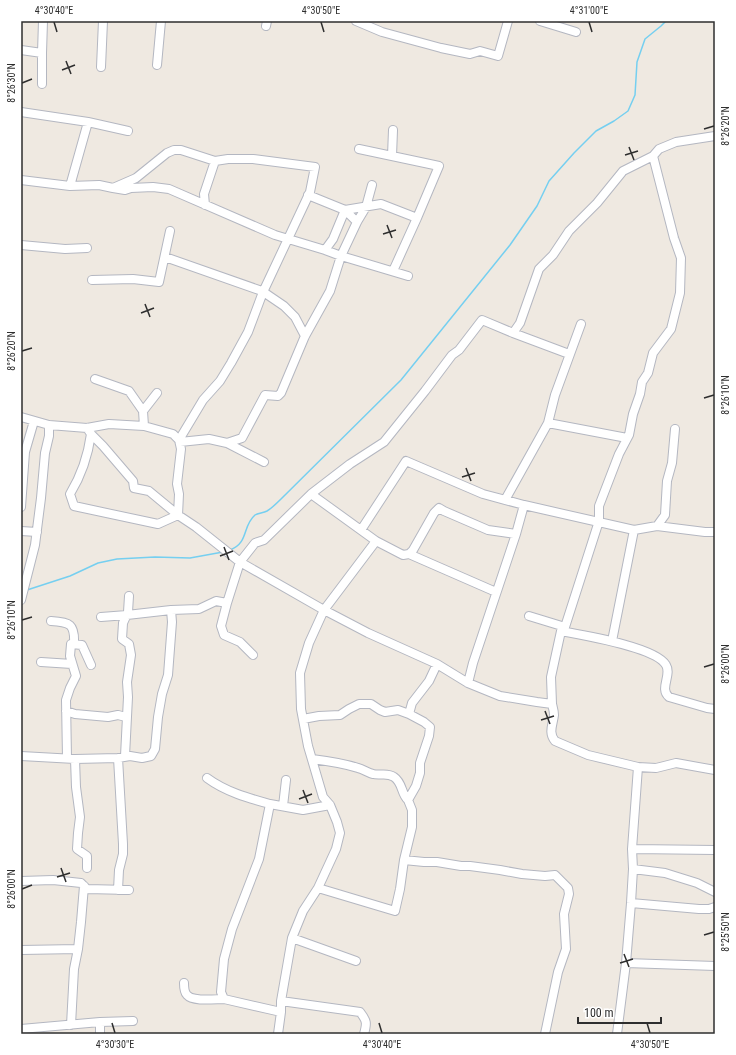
<svg xmlns="http://www.w3.org/2000/svg" width="736" height="1055" font-family="'Roboto Condensed',sans-serif">
<style>
.lines{fill:none;stroke-linecap:round;stroke-linejoin:round}
.stream{stroke:#75cff0;stroke-width:1.5}
.minor-casing{stroke:#b4b7c1;stroke-width:10}
.minor{stroke:#fff;stroke-width:8}
.ticks{fill:none;stroke:#2e2e2e;stroke-width:1.5}
.neatline{fill:none;stroke:#2e2e2e;stroke-width:1.5}
.ticks-label{font-size:10px;text-anchor:middle;fill:#2e2e2e}
</style>
<rect width="100%" height="100%" fill="#efe9e1"/>
<g class="lines">
<path class="stream" d="M 230,550 C 249,543 242,526 255,515 C 258,513 263,513 267,511 C 272,508 277,503 281,499 L 401,380 L 510,245 L 537,206 L 549,181 L 574,153 L 596,131 L 614,121 L 628,111 L 635,95 L 637,62 L 645,39 L 661,26 L 666,21
M 27,590 L 70,576 L 98,563 L 117,559 L 155,557 L 190,558 L 223,552"/>
<defs>
<path id="minor" d="M 356,21 L 382,32 L 441,48 L 470,54 L 480,51 L 498,56 L 508,21
M 540,21 L 576,32
M 266,26 L 267,21
M 21,50 L 42,53
M 157,65 L 161,21
M 101,67 L 103,21
M 42,84 L 42,53 L 43,21
M 21,112 L 88,122 L 128,131
M 392,156 L 393,130
M 21,180 L 70,186 L 99,185 L 113,188 L 136,178 L 167,153 L 174,150 L 181,150 L 215,161 L 228,159 L 253,159 L 315,167 L 310,192 L 263,292 L 248,332 L 231,363 L 220,381 L 203,400 L 179,440
M 70,186 L 88,122
M 113,188 L 125,190 L 131,188 L 153,187 L 169,189 L 275,235 L 325,250 L 333,239 L 345,210 L 381,204 L 417,218 L 439,166 L 359,149
M 308,195 L 345,210 L 357,222
M 205,205 L 204,194 L 215,161
M 21,245 L 65,249 L 87,248
M 325,250 L 341,256 L 408,276
M 165,257 L 262,291 L 284,306 L 295,317 L 305,336
M 393,271 L 417,218
M 92,280 L 133,279 L 159,282 L 170,231
M 513,333 L 569,354
M 95,379 L 129,391 L 143,411
M 21,417 L 49,425 L 87,428 L 109,424 L 144,426 L 173,434 L 179,440 L 181,449 L 177,484 L 179,494 L 178,515 L 196,527 L 240,562 L 324,610 L 368,633 L 437,664 L 468,683 L 500,696 L 537,702 L 552,704 C 553,708 554,711 554,715 C 553,724 548,733 555,741 L 588,755 L 638,767 L 632,849 L 633,869 L 631,903 L 626,963 L 617,1034
M 548,423 L 627,438
M 144,426 L 143,411 L 157,393
M 87,428 L 91,434 L 103,446 L 133,481 L 134,488 L 149,491 L 178,515 L 158,524 L 74,506 L 70,494 C 81,476 88,456 91,434
M 180,442 L 209,439 L 227,443 L 242,438 L 265,395 L 278,396 L 281,393 L 305,336 L 330,291 L 341,256 L 357,222 L 366,207 L 372,185
M 227,443 L 264,462
M 311,494 L 376,541 L 403,555 L 409,554 L 413,550 L 434,513 L 439,508 L 444,511 L 488,530 L 516,534
M 505,500 L 548,423 L 555,395 L 581,324
M 21,507 L 25,452 L 34,421
M 657,526 L 665,515 L 667,481 L 672,463 L 675,429
M 361,530 L 406,461 L 483,494 L 524,505
M 21,531 L 37,532
M 409,554 L 496,592
M 21,600 L 35,545 L 41,498 L 45,453 L 49,436 L 49,425
M 227,603 L 221,626 L 224,635 L 240,642 L 253,655
M 529,616 L 565,627
M 101,617 L 127,615 L 171,610
M 51,621 C 70,622 75,624 74,644
M 561,631 C 582,635 656,647 666,665 C 672,675 659,689 669,697 L 707,708 L 715,709
M 612,641 L 634,530
M 41,662 L 72,664
M 468,683 L 473,663 L 516,534 L 524,505 L 634,530 L 657,526 L 705,532 L 715,532
M 552,704 L 551,677 L 561,631 L 565,627 L 599,521 L 599,506 L 619,454 L 629,435 L 633,414 L 640,394 L 642,382 L 648,373 L 653,353 L 671,329 L 680,293 L 681,258 L 674,238 L 653,156
M 66,711 L 75,714 L 108,717 L 118,715 L 126,717
M 409,714 L 412,703 L 429,681 L 437,664
M 303,719 L 319,716 L 340,715 L 349,709 L 359,704 L 371,704 L 380,710 L 385,712 L 398,710 L 409,714 L 424,722 L 430,727 L 429,736 L 420,763 L 420,773 L 416,786 L 408,800 L 412,810 L 412,827 L 404,860
M 21,756 L 75,759 L 118,758 L 130,756 L 142,758 L 151,756 L 155,749 L 158,717 L 162,694 L 168,675 L 172,622 L 171,610 L 199,609 L 216,601 L 227,603 L 240,562 L 255,543 L 264,540 L 311,494 L 350,464 L 384,442 L 425,391 L 452,355 L 459,350 L 482,320 L 513,333 L 520,323 L 539,269 L 553,255 L 569,231 L 597,203 L 623,171 L 653,156 L 659,149 L 676,142 L 715,136
M 125,756 L 128,697 L 127,682 L 131,655 L 129,644 L 122,639 L 123,623 L 128,612 L 129,596
M 67,758 L 66,700 L 70,688 L 76,676 L 70,656 L 71,644 L 82,645 L 91,665
M 75,759 L 76,787 L 80,817 L 78,833 L 77,849 L 87,856 L 87,868
M 312,759 C 328,761 343,763 358,768 C 363,769 368,773 373,774 C 380,776 387,772 394,777 C 403,783 401,794 408,800
M 638,767 L 656,768 L 676,763 L 715,770
M 207,778 C 226,792 248,798 270,804
M 283,806 L 286,780
M 632,849 L 715,850
M 633,869 L 665,873 L 697,883 L 715,892
M 21,881 L 53,880 L 81,883 L 87,889 L 129,890
M 318,888 L 395,911 L 400,889 L 404,860 L 424,862 L 437,862 L 461,866 L 470,866 L 500,870 L 522,874 L 545,876 L 555,875 L 568,888 L 569,894 L 564,914 L 566,949 L 558,972 L 545,1034
M 118,890 L 119,870 L 123,854 L 123,844 L 118,758
M 631,903 L 699,909 L 709,909 L 715,907
M 292,938 L 356,961
M 21,950 L 78,949
M 626,963 L 715,966
M 184,983 C 184,987 184,992 187,995 C 193,1002 215,999 224,999
M 281,1001 L 360,1012 C 367,1021 367,1023 364,1034
M 281,1012 L 224,999 L 221,992 L 224,959 L 232,929 L 259,859 L 270,804 L 303,810 L 330,805
M 100,1022 L 100,1034
M 71,1025 L 74,969 L 78,949 L 81,922 L 84,886
M 21,1029 L 100,1022 L 133,1021
M 278,1034 L 281,1012 L 281,1001 L 292,938 L 303,911 L 318,888 L 336,849 L 340,833 L 337,822 L 330,805 L 323,797 L 308,746 L 301,709 L 300,673 L 309,643 L 324,610 L 376,541"/>
</defs>
<use href="#minor" class="minor-casing"/>
<use href="#minor" class="minor"/>
</g>
<path class="ticks" d="M 54,22 L 57,32M 321,22 L 324,32M 589,22 L 592,32M 66,61 L 71,74M 62,70 L 75,65M 22,83 L 32,79M 704,129 L 714,126M 629,147 L 634,160M 625,155 L 638,151M 387,225 L 392,238M 383,234 L 396,230M 145,304 L 150,317M 141,313 L 154,308M 22,351 L 32,348M 704,398 L 714,395M 466,468 L 471,481M 462,477 L 475,473M 224,547 L 229,560M 220,556 L 233,551M 22,620 L 32,617M 704,667 L 714,664M 545,711 L 550,724M 541,720 L 554,716M 303,790 L 308,803M 299,799 L 312,794M 61,868 L 66,882M 57,877 L 70,873M 22,889 L 32,885M 704,935 L 714,932M 624,954 L 629,967M 620,963 L 633,959M 112,1023 L 115,1033M 379,1023 L 382,1033M 647,1023 L 650,1033"/>
<rect width="736" height="1055" fill="none" stroke="#ffffff" stroke-width="44"/>
<path d="M578 1017v6h83v-6" fill="none" stroke="#2e2e2e" stroke-width="2"/>
<text x="584" y="1017" font-size="12" fill="#2e2e2e" stroke="#ffffff" stroke-width="3" paint-order="stroke">100 m</text>
<rect x="22" y="22" width="692" height="1011" class="neatline"/>
<g class="ticks-label">
<text x="54" y="14">4°30'40"E</text>
<text x="321" y="14">4°30'50"E</text>
<text x="589" y="14">4°31'00"E</text>
<text transform="translate(11 83) rotate(-90)" y="4">8°26'30"N</text>
<text transform="translate(725 126) rotate(-90)" y="4">8°26'20"N</text>
<text transform="translate(11 351) rotate(-90)" y="4">8°26'20"N</text>
<text transform="translate(725 395) rotate(-90)" y="4">8°26'10"N</text>
<text transform="translate(11 620) rotate(-90)" y="4">8°26'10"N</text>
<text transform="translate(725 664) rotate(-90)" y="4">8°26'00"N</text>
<text transform="translate(11 889) rotate(-90)" y="4">8°26'00"N</text>
<text transform="translate(725 932) rotate(-90)" y="4">8°25'50"N</text>
<text x="115" y="1048">4°30'30"E</text>
<text x="382" y="1048">4°30'40"E</text>
<text x="650" y="1048">4°30'50"E</text>
</g>
</svg>
